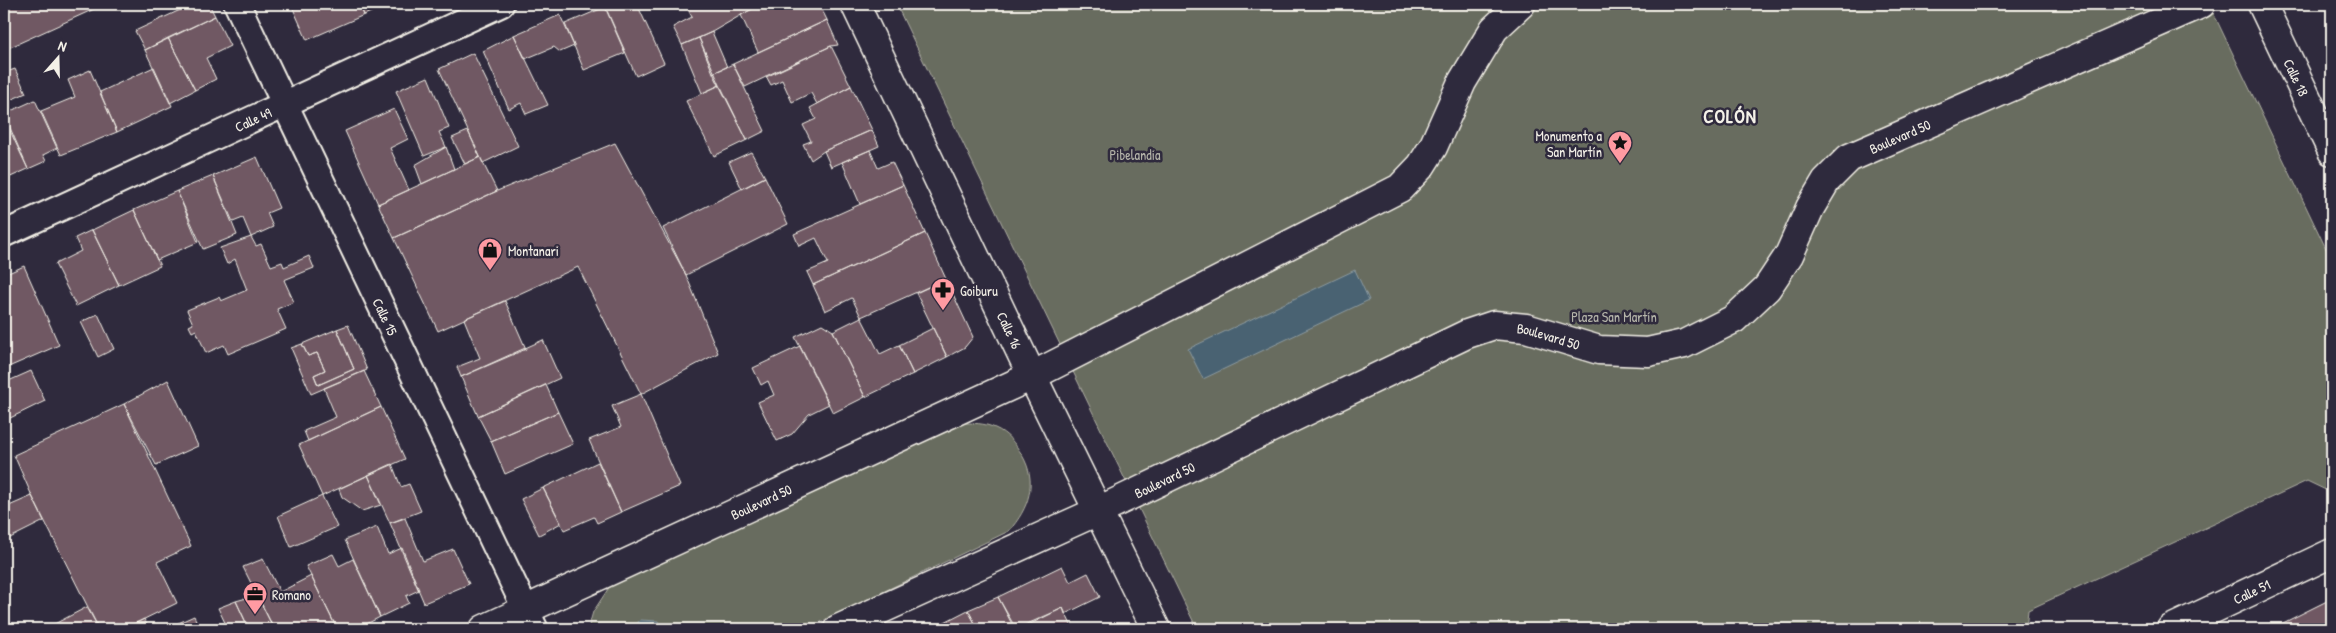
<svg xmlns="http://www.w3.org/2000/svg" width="2336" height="633" font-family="'Patrick Hand',sans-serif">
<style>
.green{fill:#686c5e;stroke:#aeaea3}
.water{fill:#496272;stroke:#8d9ba1}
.building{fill:#705864;stroke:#f4f1e8}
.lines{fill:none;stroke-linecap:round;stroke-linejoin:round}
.minor-casing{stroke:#f4f1e8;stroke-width:29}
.secondary-casing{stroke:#f4f1e8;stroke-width:31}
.minor{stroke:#2f2a3d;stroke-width:25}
.secondary{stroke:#2f2a3d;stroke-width:28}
.labels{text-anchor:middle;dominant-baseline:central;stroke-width:5;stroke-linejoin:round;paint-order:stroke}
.street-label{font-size:14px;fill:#f4f1e8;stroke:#2f2a3d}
.poi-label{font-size:14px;fill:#f4f1e8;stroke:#2f2a3d;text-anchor:start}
.park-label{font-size:14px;fill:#b5b5aa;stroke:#2f2a3d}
.district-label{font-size:19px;font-weight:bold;letter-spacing:1px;fill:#f4f1e8;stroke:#2f2a3d}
</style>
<rect width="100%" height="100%" fill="#2f2a3d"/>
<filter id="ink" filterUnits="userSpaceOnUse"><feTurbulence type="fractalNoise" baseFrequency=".02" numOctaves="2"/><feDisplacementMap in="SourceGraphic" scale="10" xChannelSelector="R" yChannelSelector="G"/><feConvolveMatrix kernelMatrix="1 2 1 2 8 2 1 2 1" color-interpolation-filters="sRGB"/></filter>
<g filter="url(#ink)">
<path class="green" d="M 896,4 L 2209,4 L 2332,261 L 2332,493 L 2307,481 L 2028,610 L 2026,629 L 1197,629 Z
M 961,423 C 972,423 985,423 995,428 C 1007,433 1015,443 1022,455 C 1038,482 1029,508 1009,531 L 806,629 L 588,629 L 593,612 L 612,583 Z"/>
<path class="water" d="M 1355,270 L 1369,300 L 1203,379 L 1188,349 Z
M 640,620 L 658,621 L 662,629 L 633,629 Z"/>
<path class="building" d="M 4,4 L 105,4 L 4,50 Z
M 193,4 L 209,4 L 215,16 L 145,50 L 135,31 Z
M 291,4 L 359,4 L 364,15 L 307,40 Z
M 359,4 L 390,4 L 364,15 Z
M 604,4 L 637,4 L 664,63 L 636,76 Z
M 685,4 L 753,4 L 755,7 L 712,32 L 682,45 L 673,27 L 692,17 Z
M 762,4 L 819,4 L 827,20 L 758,52 L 741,15 Z
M 605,7 L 625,53 L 584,70 L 565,24 Z
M 560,15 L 574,46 L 560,52 L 554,47 L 525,59 L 514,35 Z
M 215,16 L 230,46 L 206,58 L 216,79 L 195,90 L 168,38 Z
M 827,20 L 838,45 L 831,46 L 745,87 L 733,64 Z
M 712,32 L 727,67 L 713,73 L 699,38 Z
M 514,35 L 548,105 L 526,114 L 521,103 L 509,109 L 483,51 Z
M 168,38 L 195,90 L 170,103 L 145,50 Z
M 699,38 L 720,85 L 702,93 L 682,45 Z
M 831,46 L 851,86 L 817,104 L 811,93 L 792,102 L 782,80 L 771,85 L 766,76 Z
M 473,53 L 518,146 L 483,163 L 439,69 Z
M 733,64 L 765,131 L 747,140 L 713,73 Z
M 154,67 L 172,106 L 117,132 L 100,92 Z
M 15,69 L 26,93 L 8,101 L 4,91 L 4,73 Z
M 90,70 L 117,132 L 61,155 L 41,111 L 75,97 L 68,80 Z
M 428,77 L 449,128 L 439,132 L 446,147 L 424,156 L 396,91 Z
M 720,85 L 747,140 L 714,156 L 686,101 Z
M 851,86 L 872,130 L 824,151 L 811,160 L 803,144 L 811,141 L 803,125 L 816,119 L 810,108 Z
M 35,100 L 57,148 L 43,155 L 46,161 L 28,169 L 4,114 Z
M 394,109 L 408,139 L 390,148 L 409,190 L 378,204 L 345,131 Z
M 4,118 L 28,169 L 4,180 Z
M 872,130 L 879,146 L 831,167 L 824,151 Z
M 468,131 L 480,157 L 465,164 L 452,138 Z
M 615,143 L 686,275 L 718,353 L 641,394 L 578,267 L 438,331 L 394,238 L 497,191 Z
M 446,147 L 454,169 L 422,184 L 415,165 Z
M 870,150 L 878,168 L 892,162 L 903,185 L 860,204 L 842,162 Z
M 751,152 L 765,177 L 742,189 L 729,162 Z
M 257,157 L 279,208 L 267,213 L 273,227 L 251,237 L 243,218 L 233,222 L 213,176 Z
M 480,157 L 497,191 L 394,238 L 378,204 Z
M 213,176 L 237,235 L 203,249 L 177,191 Z
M 765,177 L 788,224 L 686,275 L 663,228 Z
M 903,185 L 925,233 L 813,285 L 807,272 L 828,263 L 816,238 L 799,246 L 794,234 Z
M 177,191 L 198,242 L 157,260 L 134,210 Z
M 134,210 L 160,266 L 119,285 L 92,230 Z
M 92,230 L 119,285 L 76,306 L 55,264 L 81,251 L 75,238 Z
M 925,233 L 946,279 L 861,317 L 852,298 L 825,311 L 813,285 Z
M 251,237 L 256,246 L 261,244 L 271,266 L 282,262 L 284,267 L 309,256 L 314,268 L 284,280 L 294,302 L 277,309 L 286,329 L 228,354 L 224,345 L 206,353 L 196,330 L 192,332 L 189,326 L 193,324 L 187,310 L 219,297 L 221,301 L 247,290 L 235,259 L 227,264 L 220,248 Z
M 24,266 L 59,345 L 4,369 L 4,275 Z
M 946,279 L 973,337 L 965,347 L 947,357 L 916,293 Z
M 505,301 L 526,349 L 461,377 L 457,367 L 480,358 L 464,319 Z
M 98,314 L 114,349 L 98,357 L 81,322 Z
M 861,317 L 880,354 L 899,345 L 913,374 L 865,397 L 833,331 Z
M 822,324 L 833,331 L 865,397 L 833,413 L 795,337 Z
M 348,325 L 367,370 L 311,394 L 291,348 L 302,344 L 308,356 L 317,353 L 325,370 L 314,375 L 318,385 L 354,369 L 337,329 Z
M 933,328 L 947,357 L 913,374 L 899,345 Z
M 337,329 L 354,369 L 318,385 L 314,375 L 325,370 L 317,353 L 308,356 L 302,344 Z
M 543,340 L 560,378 L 478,416 L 461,377 Z
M 800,346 L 829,404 L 809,414 L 792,434 L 777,441 L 758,402 L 774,395 L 768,381 L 761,385 L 753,368 Z
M 31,371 L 45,401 L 4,421 L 4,383 Z
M 364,371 L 381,407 L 308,441 L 304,431 L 336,417 L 324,388 Z
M 168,380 L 198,446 L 156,465 L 124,404 Z
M 546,385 L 558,412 L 491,441 L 478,416 Z
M 641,394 L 680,486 L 621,512 L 589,440 L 621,427 L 612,406 Z
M 124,404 L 191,546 L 157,562 L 177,603 L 124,629 L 99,629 L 32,496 L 14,455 Z
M 381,407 L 405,459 L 322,496 L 299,445 Z
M 558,412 L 573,444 L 505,474 L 491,441 Z
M 598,462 L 621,512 L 597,523 L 594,517 L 564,530 L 543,488 Z
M 392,464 L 401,487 L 409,484 L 421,511 L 390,523 L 368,475 Z
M 368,475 L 381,505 L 362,511 L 342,497 L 339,489 Z
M 543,488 L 561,523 L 539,535 L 521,499 Z
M 4,495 L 9,506 L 32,496 L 44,521 L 4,541 Z
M 322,496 L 337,527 L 291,547 L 278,516 Z
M 405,518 L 423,561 L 453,549 L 469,584 L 424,603 L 390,523 Z
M 377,527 L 388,554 L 402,548 L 419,590 L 406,596 L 409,603 L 380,617 L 345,540 Z
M 333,554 L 339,566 L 353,559 L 380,617 L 357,629 L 337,629 L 306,566 Z
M 263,559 L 280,592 L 311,576 L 337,629 L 274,629 L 243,567 Z
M 1062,566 L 1070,582 L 1088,573 L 1100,597 L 1065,614 L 1063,608 L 1016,629 L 998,597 Z
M 257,595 L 274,629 L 249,629 L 236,601 Z
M 998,597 L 1013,626 L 1006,629 L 978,629 L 968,610 Z
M 2329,600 L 2332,608 L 2332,629 L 2271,629 Z
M 236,601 L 249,629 L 228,629 L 218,608 Z
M 87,607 L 99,629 L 45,629 Z
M 1063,608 L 1073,629 L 1020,629 Z
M 968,610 L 978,629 L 931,629 Z
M 194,616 L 200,629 L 177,629 L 174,625 Z
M 144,619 L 149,629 L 124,629 Z
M 215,624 L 218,629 L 204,629 Z"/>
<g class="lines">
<defs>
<g id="minor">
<path id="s1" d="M 237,4 L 535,629"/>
<path id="s2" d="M 4,234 L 501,4"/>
</g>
<g id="secondary">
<path id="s3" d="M 855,4 L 1032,376 L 1156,629"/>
<path id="s4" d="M 2262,4 L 2332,151"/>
<path id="s5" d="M 484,629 L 1032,376 L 1400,188 L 1421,166 L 1433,147 L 1462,82 L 1494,29 L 1521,4"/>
<path id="s6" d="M 838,629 L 1098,511 L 1467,334 L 1494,325 L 1526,328 L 1599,350 L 1648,352 L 1684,344 L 1734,319 L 1767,288 L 1789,255 L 1810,208 L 1826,181 L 1849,158 L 2201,4"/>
<path id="s7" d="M 2171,629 L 2332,553"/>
</g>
</defs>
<use href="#minor" class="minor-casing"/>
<use href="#secondary" class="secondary-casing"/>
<use href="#minor" class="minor"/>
<use href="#secondary" class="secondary"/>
</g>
</g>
<defs>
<symbol id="sight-pin" viewBox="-11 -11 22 30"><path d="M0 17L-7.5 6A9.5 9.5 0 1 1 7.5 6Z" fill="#ff9aa2" stroke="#2f2a3d"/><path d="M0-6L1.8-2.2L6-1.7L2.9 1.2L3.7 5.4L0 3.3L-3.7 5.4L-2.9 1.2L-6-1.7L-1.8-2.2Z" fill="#111"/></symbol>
<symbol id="shop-pin" viewBox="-11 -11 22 30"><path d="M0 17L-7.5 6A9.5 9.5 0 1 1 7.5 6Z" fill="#ff9aa2" stroke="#2f2a3d"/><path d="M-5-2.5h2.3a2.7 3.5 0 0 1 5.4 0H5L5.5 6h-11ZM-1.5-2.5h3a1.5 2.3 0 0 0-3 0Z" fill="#111"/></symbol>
<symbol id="pharmacy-pin" viewBox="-11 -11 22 30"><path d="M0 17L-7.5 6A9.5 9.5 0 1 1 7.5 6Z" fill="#ff9aa2" stroke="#2f2a3d"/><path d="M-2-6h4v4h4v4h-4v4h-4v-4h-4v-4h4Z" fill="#111"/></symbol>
<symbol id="office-pin" viewBox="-11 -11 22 30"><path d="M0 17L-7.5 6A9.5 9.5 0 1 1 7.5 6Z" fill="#ff9aa2" stroke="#2f2a3d"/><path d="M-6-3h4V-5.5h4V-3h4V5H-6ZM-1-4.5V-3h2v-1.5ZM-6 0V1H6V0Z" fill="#111"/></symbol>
</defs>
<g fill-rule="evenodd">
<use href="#sight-pin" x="1606" y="129" width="28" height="38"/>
<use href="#shop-pin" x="476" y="236" width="28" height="38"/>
<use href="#pharmacy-pin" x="929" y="276" width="28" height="38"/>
<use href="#office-pin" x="241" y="580" width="28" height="38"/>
</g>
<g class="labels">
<g class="street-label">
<text stroke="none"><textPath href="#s4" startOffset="81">Calle 18</textPath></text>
<text stroke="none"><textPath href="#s2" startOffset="274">Calle 49</textPath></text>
<text stroke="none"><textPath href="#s6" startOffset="1229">Boulevard 50</textPath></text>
<text stroke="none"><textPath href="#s1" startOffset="346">Calle 15</textPath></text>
<text stroke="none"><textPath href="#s3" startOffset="361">Calle 16</textPath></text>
<text stroke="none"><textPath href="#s6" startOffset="779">Boulevard 50</textPath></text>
<text stroke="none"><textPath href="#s6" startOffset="359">Boulevard 50</textPath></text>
<text stroke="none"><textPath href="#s5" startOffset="305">Boulevard 50</textPath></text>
<text stroke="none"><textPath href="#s7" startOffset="89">Calle 51</textPath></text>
</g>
<g class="poi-label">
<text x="1602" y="135" text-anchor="end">Monumento a<tspan x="1602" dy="16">San Martín</tspan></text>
<text x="508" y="250">Montanari</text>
<text x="960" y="290">Goiburu</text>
<text x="272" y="594">Romano</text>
</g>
<g class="park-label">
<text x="1135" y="154">Pibelandia</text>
<text x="1614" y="316">Plaza San Martín</text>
</g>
<g class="district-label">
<text x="1730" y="116">COLÓN</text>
</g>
</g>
<rect width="2336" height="633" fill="none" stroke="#2f2a3d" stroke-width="20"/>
<rect x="10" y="10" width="2316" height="613" fill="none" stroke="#f4f1e8" stroke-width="2" filter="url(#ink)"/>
<g transform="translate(58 58) rotate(20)" stroke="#2f2a3d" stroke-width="4" paint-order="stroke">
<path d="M0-4L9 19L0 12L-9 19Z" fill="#f4f1e8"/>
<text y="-8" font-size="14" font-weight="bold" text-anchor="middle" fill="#f4f1e8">N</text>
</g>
</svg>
